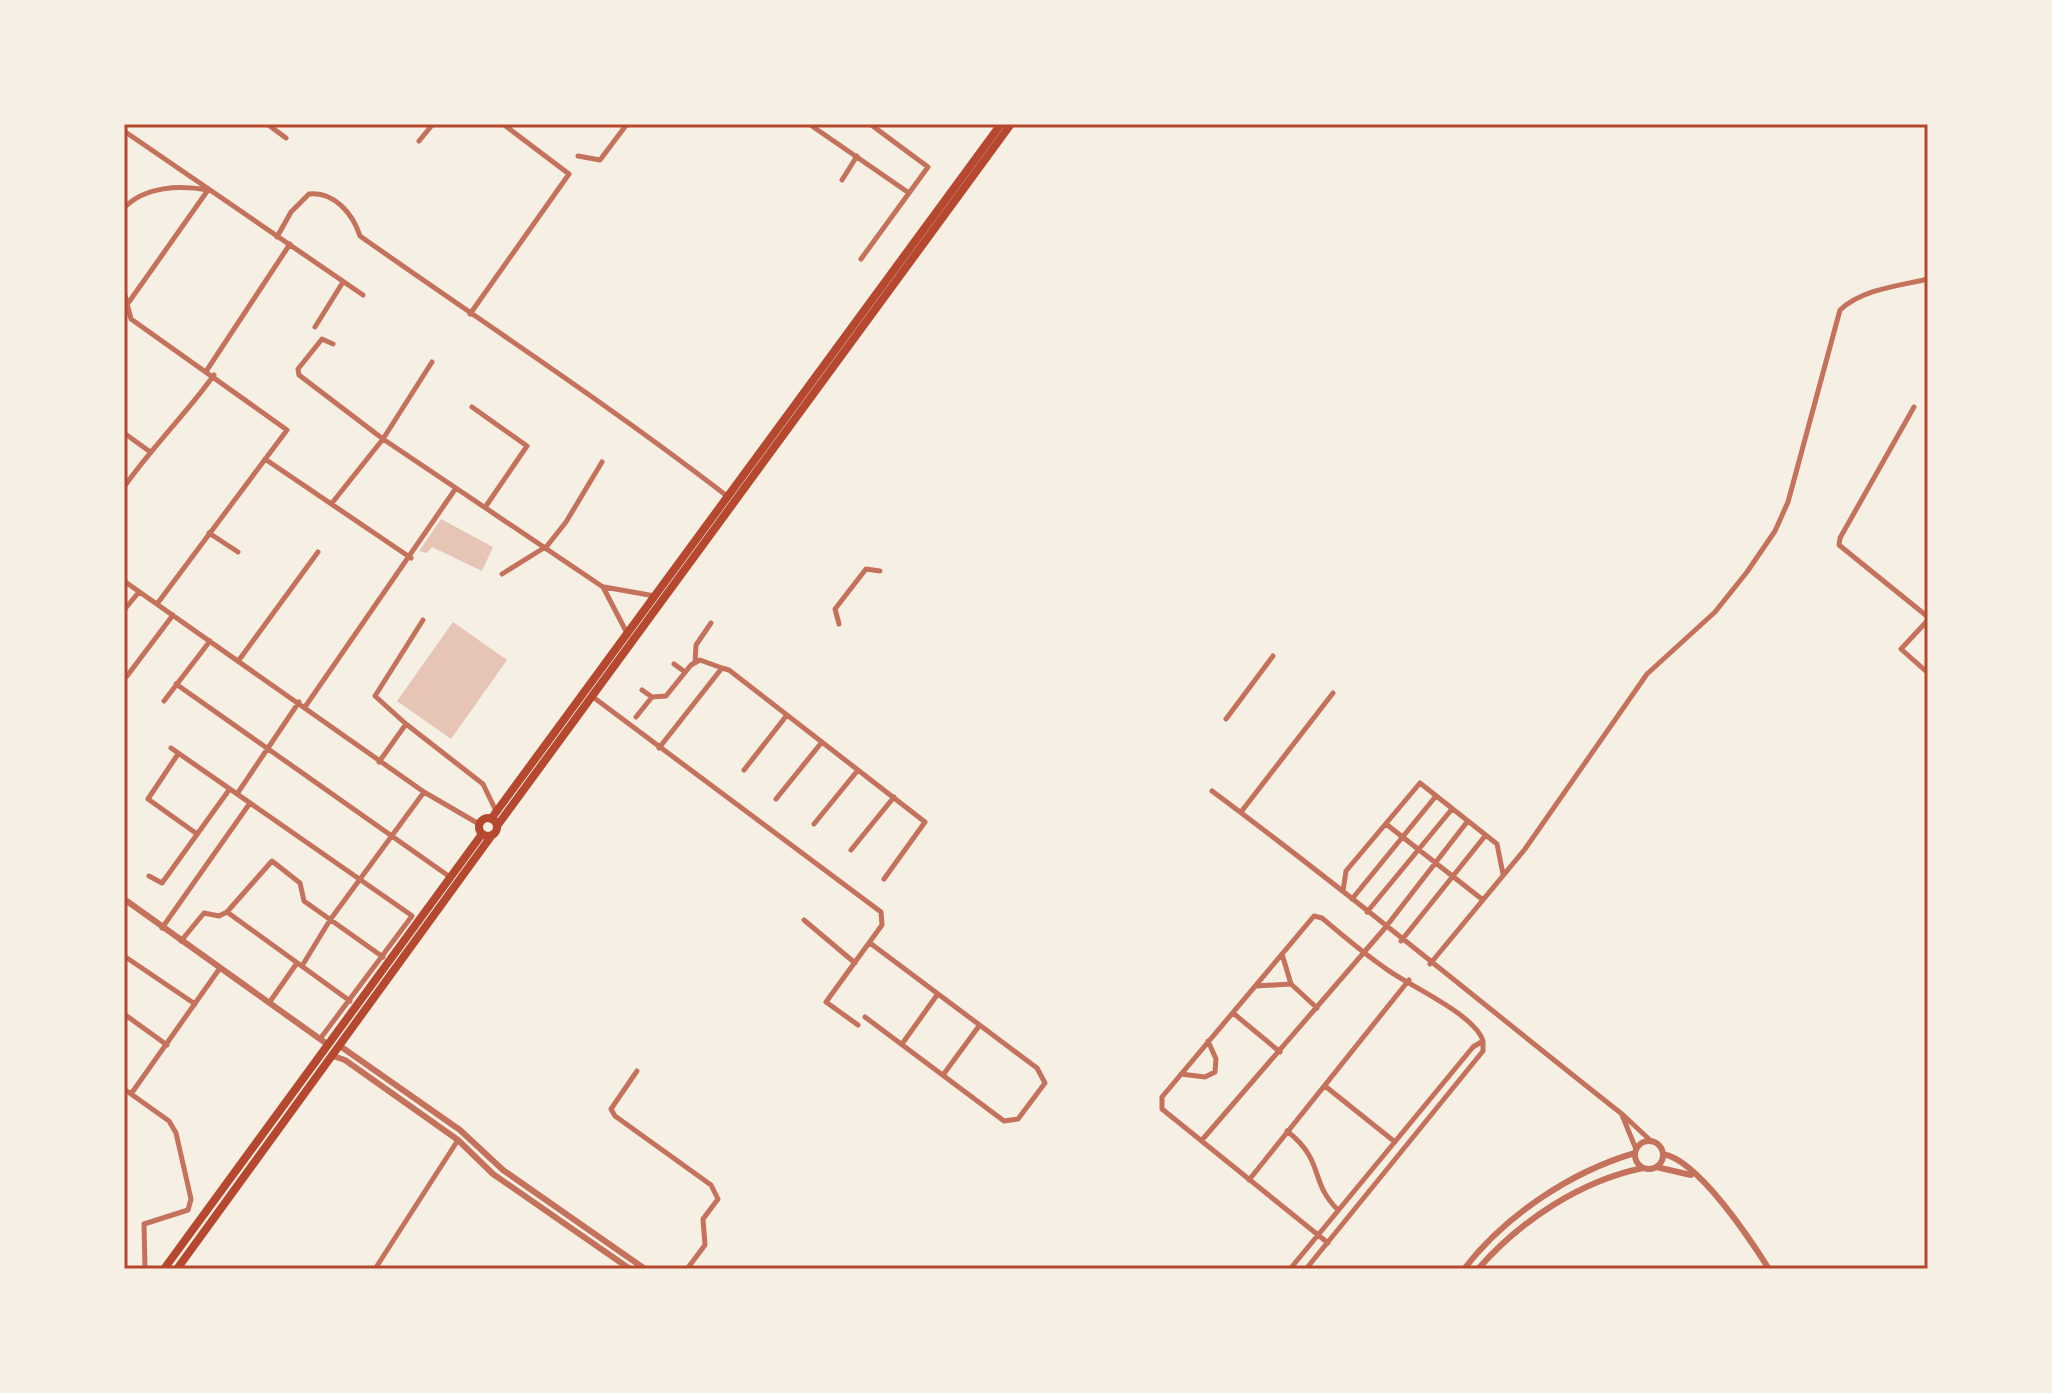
<svg xmlns="http://www.w3.org/2000/svg" width="2052" height="1393" font-family="Rubik,sans-serif">
<style>
.building{fill:#e6c5b7}
.lines{fill:none;stroke-linecap:round;stroke-linejoin:round}
.minor{stroke:#c5725c;stroke-width:5}
.tertiary{stroke:#c5725c;stroke-width:6}
.primary{stroke:#b5482f;stroke-width:8}
.neatline{fill:none;stroke:#b5482f;stroke-width:3}
</style>
<rect width="100%" height="100%" fill="#f6efe4"/>
<path class="building" d="M 441,519 L 493,547 L 482,571 L 432,547 L 427,553 L 419,551 Z
M 453,622 L 507,660 L 451,739 L 397,701 Z"/>
<g class="lines">
<path class="minor" d="M 267,124 L 286,138
M 809,124 L 909,193
M 124,131 L 363,295
M 419,141 L 433,124
M 578,156 L 600,160 L 627,124
M 842,180 L 857,156
M 124,208 C 145,186 180,185 208,190 L 124,309
M 277,237 L 291,212 L 309,194 C 334,191 353,214 360,236 C 482,322 608,404 727,496
M 861,259 L 928,167 L 870,124
M 124,292 L 131,319 L 287,430 L 157,604
M 470,314 L 569,174 L 503,124
M 315,327 L 343,282
M 333,344 L 322,339 L 298,369 L 299,375 L 383,439 L 603,587 L 628,635
M 207,370 L 290,244
M 472,407 L 527,446 L 486,506
M 1914,407 L 1840,538 L 1839,545 L 1928,617
M 124,433 L 149,451
M 265,459 L 411,558
M 124,487 C 152,447 186,414 214,375
M 332,503 L 383,439 L 432,362
M 209,533 L 238,552
M 502,574 L 547,546 L 566,522 L 602,462
M 124,581 L 424,792 L 479,824
M 604,587 L 655,596
M 124,610 L 139,592
M 1928,620 L 1901,649 L 1928,673
M 839,624 L 835,609 L 866,569 L 880,571
M 239,660 L 318,552
M 695,663 L 696,645 L 711,623
M 674,664 L 685,672
M 127,676 L 173,615
M 176,684 L 450,877
M 642,690 L 652,697
M 593,697 L 881,912 L 882,925 L 826,1002 L 858,1025
M 164,701 L 210,641
M 305,707 L 456,488
M 636,717 L 652,697 L 666,696 L 691,665 L 700,660 L 722,668
M 1226,719 L 1273,656
M 406,724 L 483,784 L 496,811
M 171,748 L 411,915
M 659,748 L 722,668 L 729,670 L 925,822 L 884,879
M 178,754 L 148,799 L 197,834
M 379,762 L 406,724 L 375,696 L 423,620
M 744,770 L 787,715
M 1212,791 C 1352,895 1485,1006 1622,1114 L 1651,1141
M 237,794 L 299,702
M 776,799 L 822,742
M 1241,812 L 1333,693
M 814,824 L 858,770
M 1386,824 L 1483,900
M 851,850 L 894,797
M 149,876 L 162,883 L 229,790
M 1343,891 L 1346,871 L 1420,783 L 1497,844 L 1503,874
M 1352,899 L 1436,796
M 227,912 L 350,1001
M 1367,912 L 1452,809
M 804,920 L 855,963
M 162,928 L 250,803
M 181,941 L 204,913 L 219,916 L 227,912 L 272,861 L 300,883 L 304,901 L 383,957
M 1401,941 L 1485,836
M 1282,954 L 1291,984 L 1317,1008
M 124,956 L 195,1004
M 1430,964 L 1525,849 L 1647,674 L 1715,612 L 1747,572 L 1775,531 L 1788,502 L 1840,310 C 1863,289 1898,286 1928,279
M 302,966 L 330,920 L 424,792
M 1256,986 L 1291,984
M 269,1003 L 297,963
M 1233,1013 L 1280,1052
M 124,1014 L 167,1045
M 865,1017 L 1004,1121 L 1018,1119 L 1045,1083 L 1037,1068 L 870,943
M 320,1039 L 412,916
M 902,1044 L 937,995
M 637,1071 L 611,1109 L 615,1116 L 711,1185 L 718,1199 L 703,1219 L 705,1245 L 687,1269
M 1181,1074 L 1205,1077 L 1215,1072 L 1216,1059 L 1208,1041
M 943,1075 L 979,1026
M 1325,1086 L 1395,1142
M 124,1089 L 169,1121 L 176,1133 L 191,1199 L 188,1210 L 144,1224 L 145,1269
M 131,1094 L 220,968
M 1622,1115 L 1636,1149
M 1287,1131 C 1326,1162 1308,1180 1338,1210
M 1202,1140 L 1385,928 L 1467,822
M 1249,1180 L 1409,980
M 1328,1243 L 1162,1109 L 1162,1097 L 1314,916 L 1322,918 C 1342,935 1363,953 1385,968 C 1407,985 1475,1014 1483,1041
M 375,1269 L 458,1140
M 1290,1269 L 1473,1047 L 1483,1041
M 1306,1269 L 1483,1051 L 1483,1041"/>
<path class="tertiary" d="M 124,899 L 327,1044
M 340,1046 L 460,1130 L 503,1170 L 645,1269
M 333,1056 L 345,1060 L 458,1140 L 493,1174 L 630,1269
M1635 1155a14 14 0 1 1 28 0a14 14 0 1 1-28 0Z
M 1663,1154 C 1698,1160 1750,1239 1769,1269
M 1656,1167 L 1691,1175
M 1464,1269 C 1505,1216 1570,1172 1635,1153
M 1478,1269 C 1520,1221 1580,1181 1643,1168"/>
<path class="primary" d="M479 827a9 9 0 1 1 18 0a9 9 0 1 1-18 0Z
M 491,819 L 1001,124
M 497,826 L 1011,124
M 164,1269 L 482,834
M 177,1269 L 492,835"/>
</g>
<rect width="2052" height="1393" fill="none" stroke="#f6efe4" stroke-width="252"/>
<rect x="126" y="126" width="1800" height="1141" class="neatline"/>
</svg>
